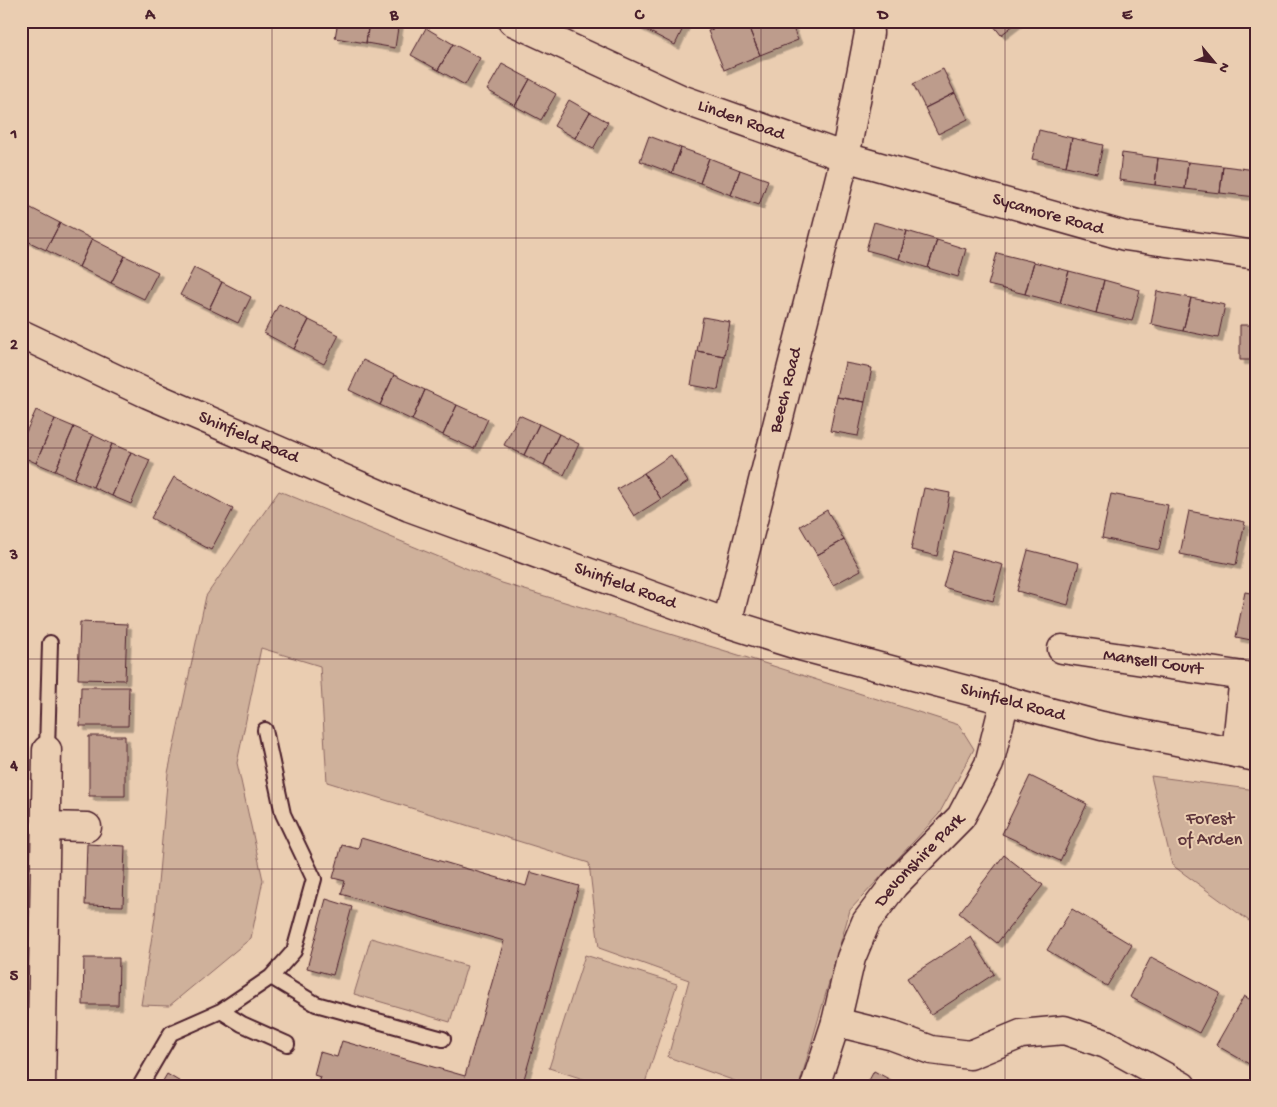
<svg xmlns="http://www.w3.org/2000/svg" width="1277" height="1107" font-family="'Gochi Hand',sans-serif">
<style>
.green{fill:#cfb19b;stroke:#8c6863}
.building{fill:#bd9c8c;stroke:#4a1f2b;filter:url(#shadow)}
.lines{fill:none;stroke-linecap:round;stroke-linejoin:round}
.lane-casing{stroke:#4a1f2b;stroke-width:18}
.street-casing{stroke:#4a1f2b;stroke-width:31}
.primary-casing{stroke:#4a1f2b;stroke-width:31}
.lane{stroke:#eacdb1;stroke-width:14}
.street{stroke:#eacdb1;stroke-width:28}
.primary{stroke:#eacdb1;stroke-width:28}
.grid{fill:none;stroke:#4a1f2b;stroke-width:1;stroke-opacity:0.55}
.labels{text-anchor:middle;dominant-baseline:central;stroke-width:4;stroke-linejoin:round;paint-order:stroke}
.street-label{font-size:18px;fill:#4a1f2b;stroke:#eacdb1}
.park-label{font-size:18px;fill:#5e353c;stroke:#eacdb1}
.neatline{fill:none;stroke:#4a1f2b;stroke-width:2}
.grid-label{font-size:16px;text-anchor:middle;font-weight:bold;fill:#4a1f2b}
</style>
<defs>
<filter id="shadow"><feDropShadow dx="4.5" dy="4.5" stdDeviation="0" flood-color="#0004"/></filter>
</defs>
<rect width="100%" height="100%" fill="#eacdb1"/>
<filter id="ink" filterUnits="userSpaceOnUse"><feTurbulence type="fractalNoise" baseFrequency=".02" numOctaves="2"/><feDisplacementMap in="SourceGraphic" scale="10" xChannelSelector="R" yChannelSelector="G"/><feConvolveMatrix kernelMatrix="1 2 1 2 8 2 1 2 1" color-interpolation-filters="sRGB"/></filter>
<g filter="url(#ink)">
<path class="green" d="M 279,491 L 502,583 L 729,652 L 959,725 L 974,749 L 939,814 L 850,910 L 799,1086 L 749,1086 L 668,1057 L 689,980 L 599,948 L 589,863 L 327,782 L 320,666 L 261,648 L 237,763 L 263,880 L 251,938 L 169,1006 L 141,1005 L 155,917 L 168,773 L 206,596 Z
M 1151,776 L 1256,790 L 1256,926 L 1172,865 Z
M 371,938 L 467,966 L 450,1022 L 354,994 Z
M 585,955 L 677,984 L 644,1086 L 605,1086 L 549,1068 Z"/>
<path class="building" d="M 338,21 L 369,21 L 366,43 L 335,38 Z
M 369,21 L 399,21 L 395,48 L 366,43 Z
M 628,21 L 656,21 L 650,32 Z
M 656,21 L 681,21 L 685,24 L 675,45 L 650,32 Z
M 732,21 L 746,21 L 760,55 L 724,70 L 708,31 Z
M 746,21 L 790,21 L 798,40 L 760,55 Z
M 990,21 L 1019,21 L 1001,35 Z
M 426,28 L 453,44 L 438,70 L 411,55 Z
M 453,44 L 480,58 L 465,85 L 438,70 Z
M 502,64 L 530,79 L 515,106 L 487,90 Z
M 943,69 L 955,93 L 925,108 L 913,84 Z
M 530,79 L 556,94 L 541,120 L 515,106 Z
M 955,93 L 968,119 L 938,134 L 925,108 Z
M 569,100 L 590,112 L 575,138 L 554,126 Z
M 590,112 L 608,122 L 593,149 L 575,138 Z
M 1039,130 L 1072,138 L 1066,166 L 1032,159 Z
M 649,136 L 681,148 L 672,173 L 640,161 Z
M 1072,138 L 1103,145 L 1097,173 L 1066,166 Z
M 681,148 L 709,158 L 700,183 L 672,173 Z
M 1122,153 L 1158,158 L 1155,185 L 1119,180 Z
M 709,158 L 740,170 L 731,195 L 700,183 Z
M 1158,158 L 1188,162 L 1185,189 L 1155,185 Z
M 1188,162 L 1223,166 L 1220,193 L 1185,189 Z
M 1223,166 L 1256,170 L 1256,197 L 1220,193 Z
M 740,170 L 768,180 L 759,205 L 731,195 Z
M 27,206 L 60,223 L 46,250 L 21,238 L 21,217 Z
M 874,222 L 907,231 L 899,259 L 866,250 Z
M 60,223 L 92,239 L 79,267 L 46,250 Z
M 907,231 L 937,240 L 928,268 L 899,259 Z
M 92,239 L 125,256 L 111,283 L 79,267 Z
M 937,240 L 966,249 L 958,277 L 928,268 Z
M 997,253 L 1034,262 L 1025,294 L 988,285 Z
M 125,256 L 158,272 L 144,299 L 111,283 Z
M 1034,262 L 1069,271 L 1060,303 L 1025,294 Z
M 194,268 L 222,282 L 209,309 L 180,295 Z
M 1069,271 L 1104,280 L 1096,313 L 1060,303 Z
M 1104,280 L 1140,290 L 1132,321 L 1096,313 Z
M 222,282 L 251,297 L 238,323 L 209,309 Z
M 1157,291 L 1191,298 L 1183,331 L 1151,324 Z
M 1191,298 L 1225,305 L 1218,338 L 1183,331 Z
M 279,304 L 309,320 L 294,349 L 264,333 Z
M 703,317 L 730,322 L 724,356 L 697,351 Z
M 309,320 L 339,335 L 324,364 L 294,349 Z
M 1240,325 L 1256,325 L 1256,360 L 1240,360 Z
M 697,351 L 724,356 L 718,390 L 691,385 Z
M 363,360 L 394,375 L 380,405 L 349,390 Z
M 845,363 L 872,368 L 865,402 L 837,397 Z
M 394,375 L 425,390 L 412,420 L 380,405 Z
M 425,390 L 457,405 L 443,435 L 412,420 Z
M 837,397 L 865,402 L 858,436 L 830,431 Z
M 457,405 L 488,419 L 474,449 L 443,435 Z
M 36,410 L 55,419 L 36,463 L 21,456 L 21,443 Z
M 519,415 L 539,424 L 524,455 L 504,445 Z
M 55,419 L 74,427 L 55,471 L 36,463 Z
M 539,424 L 559,434 L 544,465 L 524,455 Z
M 74,427 L 93,435 L 74,479 L 55,471 Z
M 559,434 L 579,444 L 564,475 L 544,465 Z
M 93,435 L 112,444 L 93,487 L 74,479 Z
M 112,444 L 131,452 L 112,496 L 93,487 Z
M 131,452 L 150,460 L 131,504 L 112,496 Z
M 671,455 L 688,482 L 661,499 L 644,473 Z
M 644,473 L 661,499 L 634,516 L 617,489 Z
M 174,477 L 233,509 L 211,550 L 151,518 Z
M 924,488 L 950,493 L 937,556 L 911,550 Z
M 1111,494 L 1168,505 L 1159,550 L 1102,538 Z
M 827,510 L 844,540 L 817,555 L 800,526 Z
M 1189,511 L 1245,522 L 1236,565 L 1180,554 Z
M 844,540 L 861,570 L 833,585 L 817,555 Z
M 1028,550 L 1079,563 L 1068,605 L 1017,591 Z
M 953,551 L 1003,565 L 993,601 L 943,587 Z
M 1245,592 L 1256,594 L 1256,641 L 1236,637 Z
M 80,622 L 127,624 L 125,680 L 78,679 Z
M 81,687 L 129,687 L 128,726 L 80,726 Z
M 89,736 L 125,736 L 125,796 L 89,796 Z
M 1030,776 L 1087,804 L 1060,861 L 1002,834 Z
M 361,838 L 526,886 L 530,872 L 579,886 L 522,1086 L 317,1086 L 320,1077 L 314,1075 L 320,1052 L 337,1057 L 342,1041 L 465,1076 L 504,941 L 341,894 L 345,881 L 333,878 L 342,845 L 358,849 Z
M 87,844 L 125,846 L 123,906 L 85,905 Z
M 1004,855 L 1043,885 L 997,943 L 959,913 Z
M 326,899 L 352,907 L 333,975 L 307,968 Z
M 1072,909 L 1132,945 L 1107,986 L 1047,950 Z
M 971,937 L 994,974 L 931,1015 L 907,978 Z
M 1151,957 L 1220,993 L 1199,1033 L 1130,997 Z
M 84,958 L 119,958 L 118,1005 L 83,1005 Z
M 1244,996 L 1256,1003 L 1256,1068 L 1216,1045 Z
M 874,1071 L 902,1086 L 866,1086 Z
M 167,1074 L 187,1086 L 160,1086 Z"/>
<g class="lines">
<defs>
<path id="lane" d="M 47,750 L 50,643
M 271,977 L 316,1004 L 443,1039
M 221,1011 L 242,1024 L 287,1044
M 140,1086 L 171,1033 L 221,1011 L 271,977 L 294,951 L 314,879 L 283,814 L 265,730"/>
<g id="street">
<path id="s1" d="M 512,21 L 681,99 L 845,157 L 1125,236 L 1256,255"/>
<path id="s2" d="M 727,623 L 845,157 L 869,33 L 868,21"/>
<path id="s3" d="M 1062,649 L 1244,676"/>
<path d="M 1236,753 L 1244,676 L 1256,678"/>
<path d="M 45,826 L 87,827"/>
<path d="M 836,1022 L 893,1036 L 931,1050 L 970,1055 L 1021,1034 L 1064,1030 L 1106,1044 L 1182,1086"/>
<path d="M 41,1086 L 47,750"/>
<path id="s4" d="M 815,1086 L 836,1022 L 851,958 L 866,922 L 894,885 L 961,817 L 989,764 L 1005,700"/>
</g>
<g id="primary">
<path id="s5" d="M 21,334 L 148,394 L 409,507 L 727,623 L 800,646 L 1102,726 L 1256,757"/>
</g>
</defs>
<use href="#lane" class="lane-casing"/>
<use href="#street" class="street-casing"/>
<use href="#primary" class="primary-casing"/>
<use href="#lane" class="lane"/>
<use href="#street" class="street"/>
<use href="#primary" class="primary"/>
</g>
</g>
<path class="grid" d="M 272,21 L 272,1086M 516,21 L 516,1086M 761,21 L 761,1086M 1005,21 L 1005,1086M 21,238 L 1256,238M 21,448 L 1256,448M 21,659 L 1256,659M 21,869 L 1256,869"/>
<g class="labels">
<g class="street-label">
<text stroke="none"><textPath href="#s1" startOffset="250">Linden Road</textPath></text>
<text stroke="none"><textPath href="#s1" startOffset="571">Sycamore Road</textPath></text>
<text stroke="none"><textPath href="#s2" startOffset="240">Beech Road</textPath></text>
<text stroke="none"><textPath href="#s5" startOffset="250">Shinfield Road</textPath></text>
<text stroke="none"><textPath href="#s5" startOffset="655">Shinfield Road</textPath></text>
<text stroke="none"><textPath href="#s3" startOffset="92">Mansell Court</textPath></text>
<text stroke="none"><textPath href="#s5" startOffset="1060">Shinfield Road</textPath></text>
<text stroke="none"><textPath href="#s4" startOffset="254">Devonshire Park</textPath></text>
</g>
<g class="park-label">
<text x="1210" y="819">Forest<tspan x="1210" dy="21">of Arden</tspan></text>
</g>
</g>
<rect width="1277" height="1107" fill="none" stroke="#eacdb1" stroke-width="55"/>
<g transform="translate(1214 62) rotate(119)" stroke="#eacdb1" stroke-width="4" paint-order="stroke">
<path d="M0-4L9 19L0 12L-9 19Z" fill="#4a1f2b"/>
<text y="-8" font-size="14" font-weight="bold" text-anchor="middle" fill="#4a1f2b">N</text>
</g>
<rect x="28" y="28" width="1222" height="1052" class="neatline"/>
<g class="grid-label">
<text x="150" y="19">A</text>
<text x="394" y="19">B</text>
<text x="639" y="19">C</text>
<text x="883" y="19">D</text>
<text x="1127" y="19">E</text>
<text x="14" y="138">1</text>
<text x="14" y="349">2</text>
<text x="14" y="559">3</text>
<text x="14" y="770">4</text>
<text x="14" y="980">5</text>
</g>
</svg>
